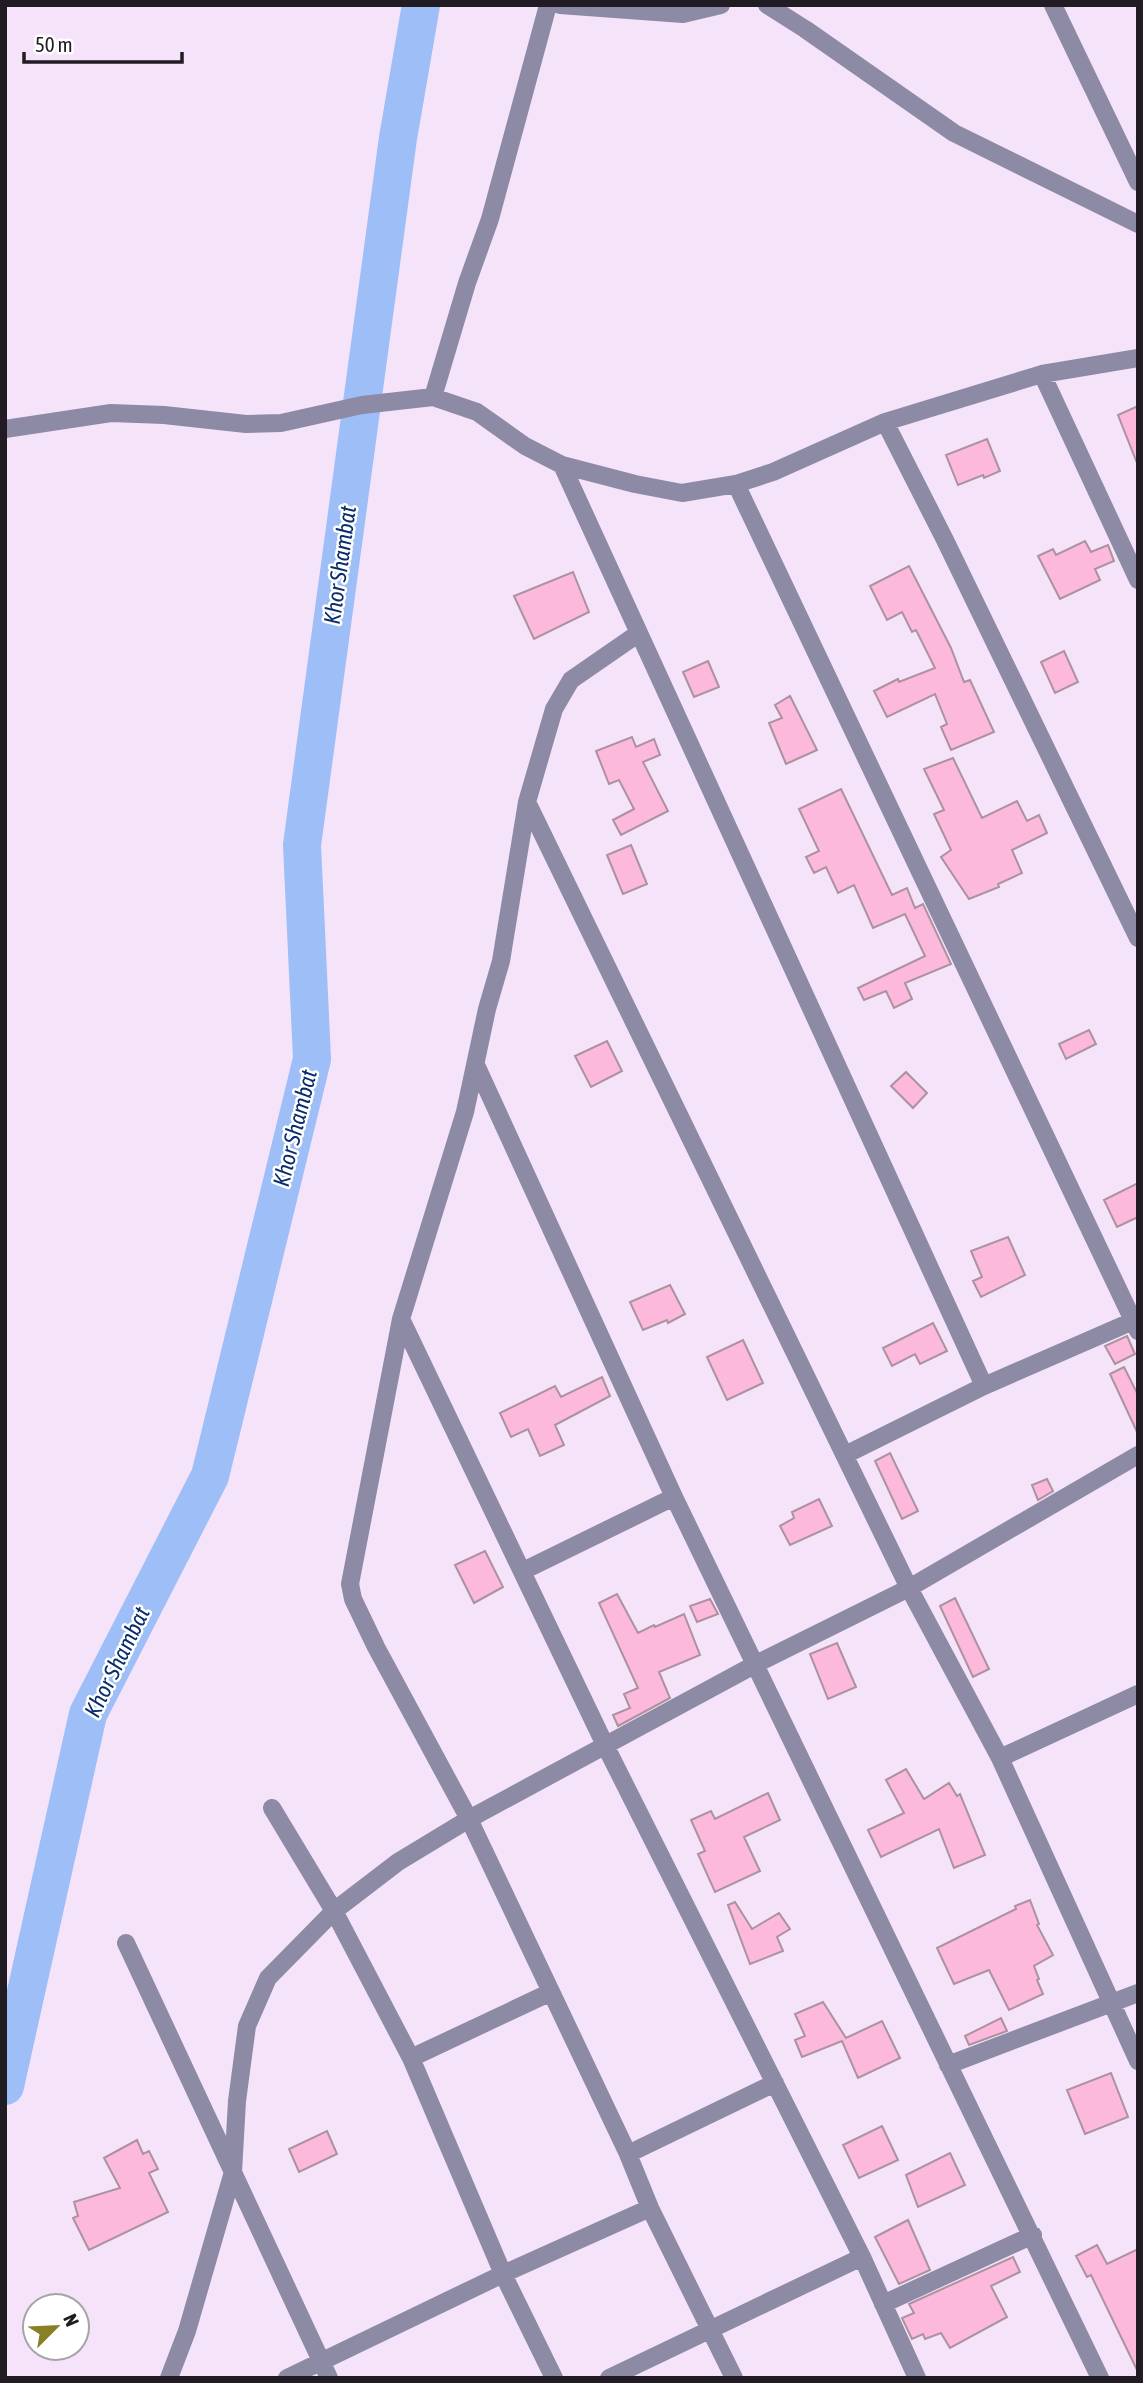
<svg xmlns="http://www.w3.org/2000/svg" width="1143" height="2383" font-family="'Asap Condensed',sans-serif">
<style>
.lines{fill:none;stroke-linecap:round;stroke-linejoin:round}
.river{stroke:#9dbef7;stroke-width:38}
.building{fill:#fdb9db;stroke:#ab929e;stroke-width:2}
.minor{stroke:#8d8aa5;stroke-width:18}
.labels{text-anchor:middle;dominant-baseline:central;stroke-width:5;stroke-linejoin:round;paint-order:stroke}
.water-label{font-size:23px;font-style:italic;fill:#092d6d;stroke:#fff}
</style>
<rect width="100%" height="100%" fill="#f5e3f9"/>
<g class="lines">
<path class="river" d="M 5,2086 L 88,1714 L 210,1476 L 312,1059 L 302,845 L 398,138 L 421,5"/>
</g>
<path class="building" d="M 1138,406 L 1138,462 L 1137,463 L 1118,415 Z
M 987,439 L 1000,471 L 984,478 L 983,475 L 958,485 L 946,455 Z
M 1085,541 L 1091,552 L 1108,545 L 1114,561 L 1095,569 L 1100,580 L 1060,599 L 1038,556 L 1053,549 L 1056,555 Z
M 909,566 L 951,648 L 964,682 L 970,680 L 994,732 L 951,750 L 941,727 L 947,724 L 935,694 L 887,717 L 874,691 L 898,679 L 899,682 L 935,668 L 916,630 L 912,632 L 902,612 L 887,620 L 870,586 Z
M 573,572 L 589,612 L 534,639 L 514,596 Z
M 1064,651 L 1078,682 L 1055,693 L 1041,662 Z
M 708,661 L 719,687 L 694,697 L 683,672 Z
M 790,696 L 817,750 L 786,764 L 769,723 L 782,718 L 775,705 Z
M 632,737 L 636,747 L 654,739 L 660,755 L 643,762 L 668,811 L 621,835 L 613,820 L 634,809 L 619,780 L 609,784 L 596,751 Z
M 953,758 L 982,818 L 1017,801 L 1027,821 L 1039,815 L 1047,833 L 1012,850 L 1022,873 L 998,884 L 999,887 L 969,899 L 941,857 L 951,850 L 934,814 L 944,810 L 924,769 Z
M 841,789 L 892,895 L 907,888 L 915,908 L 923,904 L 951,964 L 905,983 L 912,999 L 894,1008 L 886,991 L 864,1000 L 858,988 L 925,956 L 905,914 L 873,928 L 854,885 L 838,893 L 826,867 L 814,873 L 806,857 L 819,851 L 799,809 Z
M 631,845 L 647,884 L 623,894 L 607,855 Z
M 1089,1030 L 1096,1044 L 1066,1059 L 1059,1044 Z
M 607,1041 L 622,1071 L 591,1087 L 575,1056 Z
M 906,1072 L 927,1093 L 913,1108 L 891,1086 Z
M 1138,1183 L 1138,1217 L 1117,1227 L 1104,1200 Z
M 1008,1237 L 1025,1275 L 981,1297 L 973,1281 L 982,1277 L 971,1251 Z
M 670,1285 L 685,1314 L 668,1323 L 667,1320 L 643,1330 L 630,1302 Z
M 933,1323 L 947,1351 L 920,1364 L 915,1354 L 892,1366 L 883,1348 Z
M 1127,1336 L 1135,1354 L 1115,1364 L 1105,1346 Z
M 743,1340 L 763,1383 L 727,1400 L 707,1357 Z
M 1124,1367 L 1138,1395 L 1138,1434 L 1110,1374 Z
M 602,1377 L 610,1396 L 555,1425 L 564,1445 L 540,1456 L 528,1429 L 511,1437 L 500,1413 L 555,1386 L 561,1397 Z
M 890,1453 L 918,1511 L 902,1519 L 875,1461 Z
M 1047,1479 L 1053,1491 L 1038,1500 L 1032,1485 Z
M 819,1499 L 832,1526 L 790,1545 L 780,1526 L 794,1518 L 792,1512 Z
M 485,1551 L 503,1587 L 474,1603 L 455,1565 Z
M 617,1594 L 638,1633 L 654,1625 L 655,1627 L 684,1614 L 700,1655 L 659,1672 L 670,1698 L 618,1726 L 613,1715 L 630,1708 L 624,1694 L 638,1688 L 599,1603 Z
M 955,1598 L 989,1669 L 973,1677 L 940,1606 Z
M 710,1599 L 718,1614 L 697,1622 L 690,1606 Z
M 837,1643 L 856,1687 L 828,1699 L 810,1654 Z
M 906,1769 L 924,1799 L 949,1783 L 957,1796 L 960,1794 L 985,1855 L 954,1868 L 939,1829 L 881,1857 L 868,1830 L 904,1813 L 886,1780 Z
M 768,1793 L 780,1820 L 744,1837 L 760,1871 L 715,1892 L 698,1854 L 705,1851 L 691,1820 L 711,1811 L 715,1819 Z
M 1030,1900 L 1039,1924 L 1037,1925 L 1053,1955 L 1034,1966 L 1039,1979 L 1037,1980 L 1043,1994 L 1009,2010 L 989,1970 L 954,1984 L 937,1948 L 1016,1909 L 1015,1906 Z
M 735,1902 L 752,1929 L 779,1913 L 790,1929 L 777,1937 L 783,1951 L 750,1964 L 728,1905 Z
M 823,2002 L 846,2038 L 882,2021 L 900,2058 L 858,2078 L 842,2041 L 802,2057 L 795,2040 L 805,2036 L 795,2014 Z
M 1001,2018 L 1007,2031 L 969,2045 L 965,2036 Z
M 1111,2073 L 1128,2117 L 1085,2134 L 1067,2090 Z
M 882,2126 L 898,2160 L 859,2178 L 843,2145 Z
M 327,2131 L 337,2154 L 299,2172 L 289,2149 Z
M 137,2140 L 143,2154 L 149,2151 L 158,2169 L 149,2173 L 168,2212 L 89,2250 L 73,2218 L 78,2216 L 74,2202 L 120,2188 L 104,2158 Z
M 950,2153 L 965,2185 L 918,2207 L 906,2175 Z
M 908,2220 L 930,2270 L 899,2284 L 875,2237 Z
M 1097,2245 L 1107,2264 L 1138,2249 L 1138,2372 L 1091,2275 L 1087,2277 L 1076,2256 Z
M 1013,2257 L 1020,2272 L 991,2286 L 1007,2317 L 950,2348 L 941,2333 L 925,2339 L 923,2334 L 912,2339 L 902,2318 L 914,2313 L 909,2304 Z"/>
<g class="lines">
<path class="minor" d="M 560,5 L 683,14 L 721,5
M 767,5 L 805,29 L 954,133 L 1138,224
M 1053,5 L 1138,182
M 1138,358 L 1042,374 L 885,422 L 773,472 L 736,484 L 1138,1331
M 1042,374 L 1138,580
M 433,397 L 467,283 L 490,219 L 548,5
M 885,422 L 945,540 L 1138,938
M 5,429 L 111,413 L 164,415 L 246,424 L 281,423 L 362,405 L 433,397 L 477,412 L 525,446 L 562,465 L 635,484 L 682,493 L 736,484
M 562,465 L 984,1386
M 639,633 L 571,680 L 554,709 L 527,802 L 501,961 L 487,1009 L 465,1112 L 401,1319 L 350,1584 L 353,1599 L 376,1647 L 469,1819 L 628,2154 L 650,2208 L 734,2378
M 527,802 L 909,1588 L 1000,1758 L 1138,2061
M 476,1065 L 674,1497 L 1100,2378
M 401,1319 L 606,1747 L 862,2257 L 917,2378
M 845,1455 L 984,1386 L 1133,1321
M 523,1571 L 674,1497
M 1000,1758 L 1138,1694
M 272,1808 L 334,1911 L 411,2058 L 503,2274 L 554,2378
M 126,1943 L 329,2378
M 411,2058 L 551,1992
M 948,2065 L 1138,1993
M 628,2154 L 775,2083
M 883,2304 L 1033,2235
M 169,2378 L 187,2331 L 233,2172 L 237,2101 L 247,2026 L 268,1978 L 334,1911 L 398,1862 L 469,1819 L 756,1664 L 909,1588 L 1138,1455
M 287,2378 L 503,2274 L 650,2208
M 609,2378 L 862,2257"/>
</g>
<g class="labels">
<g class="water-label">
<text transform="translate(340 565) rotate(-82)">Khor Shambat</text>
<text transform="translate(295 1128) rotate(-76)">Khor Shambat</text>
<text transform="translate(117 1662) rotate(-64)">Khor Shambat</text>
</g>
</g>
<rect width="1143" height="2383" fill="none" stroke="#211b23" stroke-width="14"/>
<g transform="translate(56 2327) rotate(66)"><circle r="33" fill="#ffffff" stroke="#a6a4a7" stroke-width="2"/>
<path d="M0-5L12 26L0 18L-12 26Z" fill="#887f26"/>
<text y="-10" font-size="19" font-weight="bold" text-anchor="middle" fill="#211b23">N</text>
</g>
<path d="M24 52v10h158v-10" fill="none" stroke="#211b23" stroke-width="3.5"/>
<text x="35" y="52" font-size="21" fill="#211b23" stroke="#ffffff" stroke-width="5" paint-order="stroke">50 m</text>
</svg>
